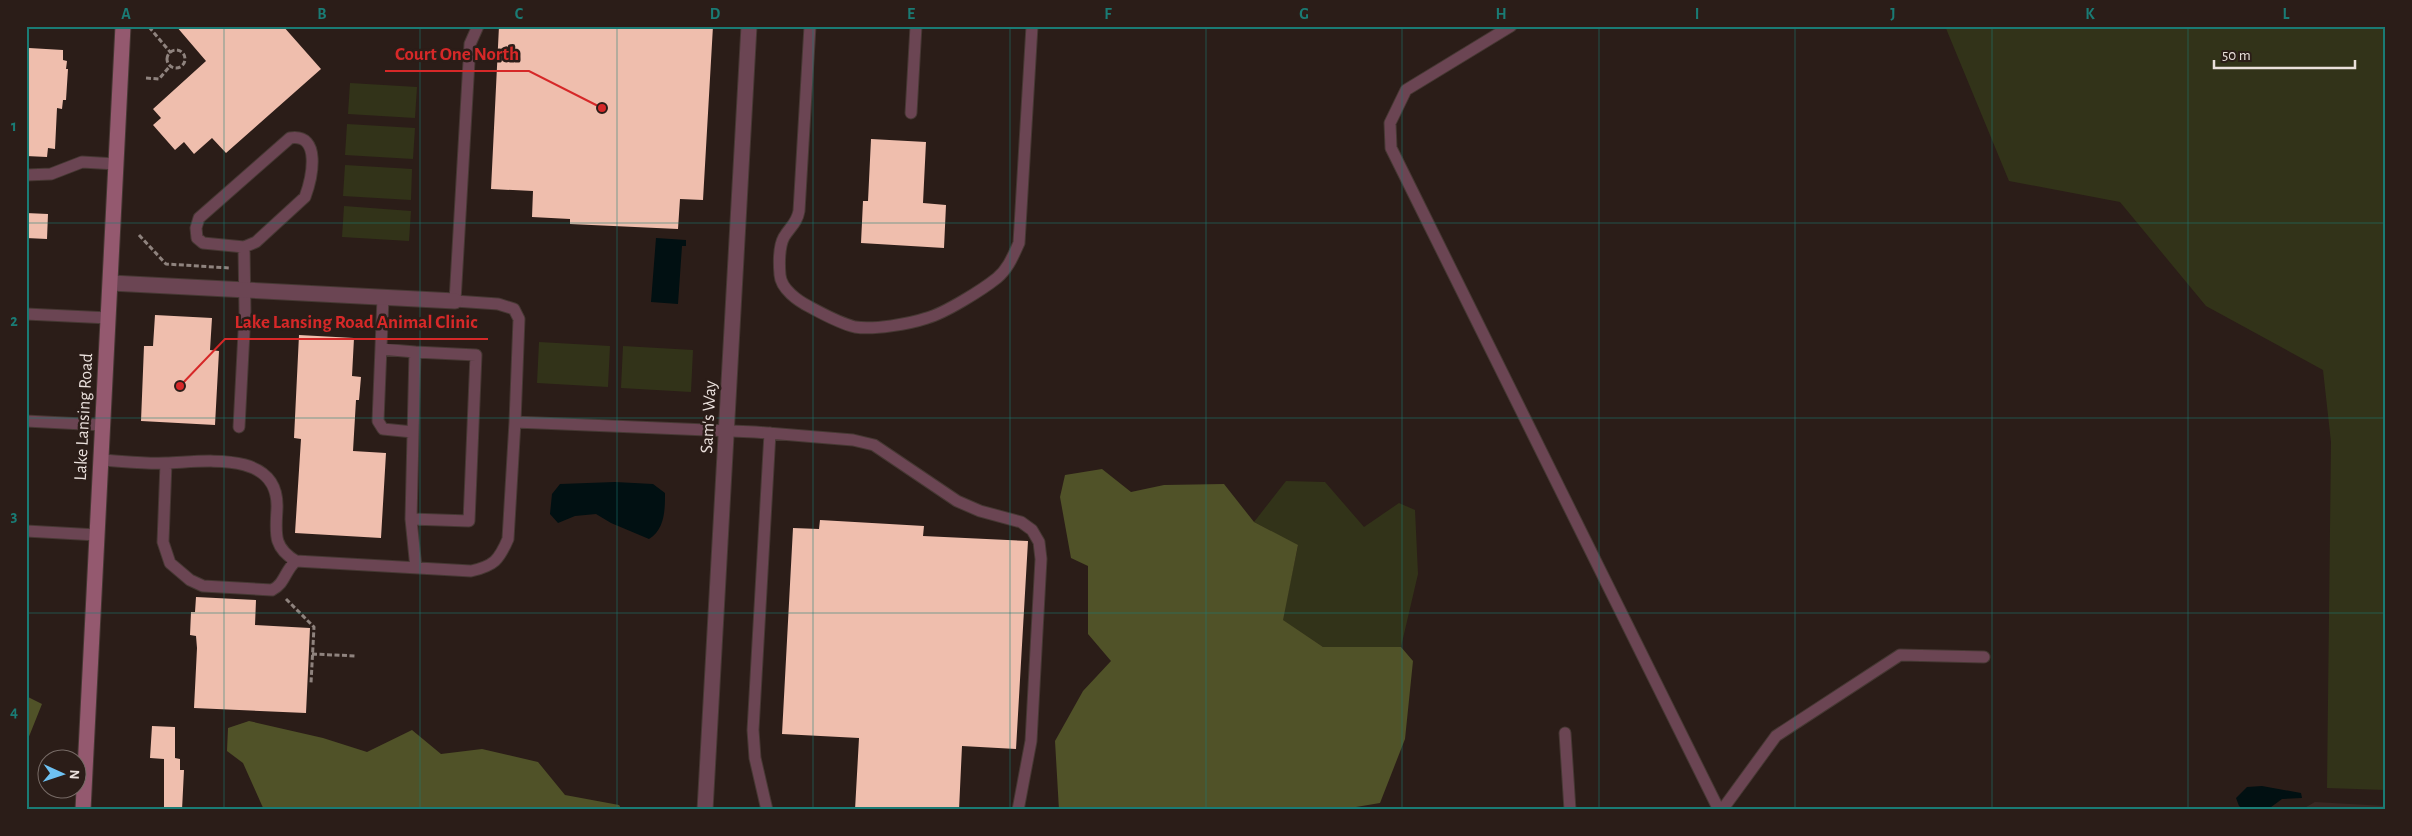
<svg xmlns="http://www.w3.org/2000/svg" width="2412" height="836" font-family="'Alegreya Sans',sans-serif">
<style>
.industrial{fill:#392722}
.green{fill:#323319}
.forest{fill:#505228}
.water{fill:#011012}
.building{fill:#efbead}
.lines{fill:none;stroke-linecap:round;stroke-linejoin:round}
.service-casing{stroke:#463833;stroke-width:13}
.minor-casing{stroke:#463833;stroke-width:17}
.secondary-casing{stroke:#463833;stroke-width:17}
.path{stroke:#8f837e;stroke-width:3;stroke-dasharray:5 2.5;stroke-linecap:butt}
.service{stroke:#6b4553;stroke-width:11}
.minor{stroke:#6b4553;stroke-width:15}
.secondary{stroke:#94596f;stroke-width:15}
.grid{fill:none;stroke:#1a7b74;stroke-width:1;stroke-opacity:0.55}
.labels{text-anchor:middle;dominant-baseline:central;stroke-width:5;stroke-linejoin:round;paint-order:stroke}
.street-label{font-size:18px;fill:#eae0dc;stroke:#2b1d18}
.leader{fill:none;stroke:#d62828;stroke-width:2}
.callout-dot{fill:#d62828;stroke:#2b1d18;stroke-width:2}
.callout-label{font-size:19px;text-anchor:middle;font-weight:bold;fill:#d62828;stroke:#2b1d18;stroke-width:5;stroke-linejoin:round;paint-order:stroke}
.neatline{fill:none;stroke:#1a7b74;stroke-width:2}
.grid-label{font-size:16px;text-anchor:middle;font-weight:bold;fill:#1a7b74}
</style>
<rect width="100%" height="100%" fill="#2b1d18"/>
<path class="industrial" d="M 2315,802 L 2386,806 L 2386,810 L 2301,810 Z"/>
<path class="green" d="M 1945,26 L 2386,26 L 2386,790 L 2327,788 L 2331,442 L 2323,370 L 2206,306 L 2120,202 L 2009,181 Z
M 350,83 L 417,87 L 415,118 L 348,114 Z
M 347,124 L 415,128 L 413,159 L 345,155 Z
M 345,165 L 412,169 L 411,200 L 343,196 Z
M 344,206 L 411,211 L 409,241 L 342,237 Z
M 539,342 L 610,346 L 608,387 L 537,383 Z
M 623,346 L 693,350 L 691,392 L 621,388 Z
M 1286,481 L 1325,482 L 1364,527 L 1399,503 L 1415,510 L 1418,574 L 1401,647 L 1323,647 L 1282,620 L 1298,546 L 1254,522 Z"/>
<path class="forest" d="M 1102,469 L 1131,492 L 1164,485 L 1224,484 L 1254,522 L 1298,545 L 1283,620 L 1323,647 L 1401,647 L 1413,661 L 1405,739 L 1380,803 L 1338,810 L 1059,810 L 1055,741 L 1083,691 L 1111,661 L 1088,634 L 1088,566 L 1071,558 L 1060,497 L 1065,475 Z
M 26,696 L 42,704 L 26,744 Z
M 249,721 L 323,738 L 367,752 L 412,730 L 441,754 L 482,749 L 538,762 L 565,795 L 619,805 L 622,810 L 264,810 L 243,763 L 227,751 L 228,728 Z"/>
<path class="water" d="M 656,238 L 686,240 L 686,246 L 682,246 L 678,304 L 651,302 Z
M 615,482 L 653,484 L 665,493 C 665,510 665,529 649,539 L 611,523 L 596,514 L 575,516 L 558,523 L 550,514 L 552,494 L 560,484 Z
M 2262,786 L 2301,793 L 2302,798 L 2282,799 L 2267,810 L 2245,810 L 2239,806 L 2236,798 L 2247,787 Z"/>
<path class="building" d="M 176,26 L 283,26 L 321,69 L 226,153 L 212,138 L 194,154 L 184,142 L 175,150 L 153,125 L 161,118 L 153,109 L 206,61 Z
M 499,26 L 713,26 L 703,200 L 680,199 L 678,229 L 570,224 L 570,219 L 532,217 L 533,191 L 491,189 Z
M 29,48 L 63,50 L 63,60 L 67,61 L 66,69 L 68,69 L 66,100 L 63,100 L 62,109 L 57,108 L 55,149 L 48,148 L 47,157 L 26,156 L 26,60 L 29,60 Z
M 871,139 L 926,142 L 923,203 L 946,205 L 944,248 L 861,243 L 863,201 L 868,201 Z
M 26,213 L 48,214 L 47,239 L 26,238 Z
M 155,315 L 212,318 L 210,350 L 219,351 L 215,425 L 141,421 L 144,346 L 153,346 Z
M 299,335 L 354,338 L 352,376 L 361,377 L 359,400 L 356,400 L 353,451 L 386,453 L 381,538 L 295,533 L 301,439 L 294,438 Z
M 820,520 L 924,526 L 923,536 L 1028,541 L 1016,749 L 962,746 L 959,810 L 855,810 L 859,738 L 782,734 L 793,528 L 819,529 Z
M 196,597 L 256,600 L 255,625 L 310,628 L 306,713 L 194,708 L 197,648 L 196,636 L 190,635 L 191,612 L 195,612 Z
M 152,726 L 175,727 L 175,758 L 180,759 L 180,770 L 184,770 L 182,810 L 164,810 L 164,759 L 150,758 Z"/>
<g class="lines">
<defs>
<path id="service" d="M 478,26 L 470,44 L 455,301 L 498,304 L 514,309 L 519,319 L 515,422
M 810,26 L 799,211 C 797,223 790,227 784,237 C 779,246 779,264 780,275 C 781,289 798,301 810,307 C 825,315 839,323 855,327 C 874,330 909,324 927,318 C 945,313 982,290 997,278 C 1008,269 1013,256 1019,243 L 1032,26
M 1511,26 L 1406,90 L 1390,123 L 1391,148 L 1719,810
M 911,113 L 916,26
M 26,175 L 51,174 L 82,162 L 116,164
M 383,298 L 378,421 L 383,429 L 413,432
M 26,314 L 109,318
M 381,349 L 415,352
M 26,421 L 102,425
M 239,427 L 245,313 L 244,247 L 256,242 L 305,197 C 312,178 322,133 290,138 L 199,218 L 196,228 L 197,238 L 203,243 L 244,247
M 101,460 C 122,461 144,464 166,463 C 203,462 279,449 277,508 C 276,532 272,547 296,561 L 471,571 C 494,566 499,560 508,539 L 515,422 L 755,432 L 853,440 L 874,445 L 957,501 L 980,511 L 1021,522 L 1032,530 L 1039,542 L 1041,559 L 1031,741 L 1018,810
M 166,463 L 163,542 L 170,563 L 190,580 L 203,586 L 272,590 C 285,584 285,570 296,561
M 411,519 L 469,521 L 476,355 L 415,352 L 411,519 L 416,568
M 26,531 L 97,535
M 1565,733 L 1570,810
M 767,810 L 755,758 L 753,730 L 770,433
M 1722,810 L 1776,736 L 1900,655 L 1984,657"/>
<path id="minor" d="M 111,283 L 455,301
M 705,810 L 749,26"/>
<path id="secondary" d="M 83,810 L 123,26"/>
</defs>
<use href="#service" class="service-casing"/>
<use href="#minor" class="minor-casing"/>
<use href="#secondary" class="secondary-casing"/>
<path class="path" d="M 149,27 L 171,53
M167 59a9 9 0 1 1 18 0a9 9 0 1 1-18 0Z
M 146,78 L 159,79 L 170,66
M 139,235 L 166,264 L 230,268
M 286,599 L 314,627 L 311,683
M 312,654 L 356,656"/>
<use href="#service" class="service"/>
<use href="#minor" class="minor"/>
<use href="#secondary" class="secondary"/>
</g>
<path class="grid" d="M 224,26 L 224,810M 420,26 L 420,810M 617,26 L 617,810M 813,26 L 813,810M 1010,26 L 1010,810M 1206,26 L 1206,810M 1402,26 L 1402,810M 1599,26 L 1599,810M 1795,26 L 1795,810M 1992,26 L 1992,810M 2188,26 L 2188,810M 26,223 L 2386,223M 26,418 L 2386,418M 26,613 L 2386,613"/>
<g class="labels">
<g class="street-label">
<text transform="translate(84 417) rotate(-87)">Lake Lansing Road</text>
<text transform="translate(709 417) rotate(-87)">Sam's Way</text>
</g>
</g>
<path class="leader" d="M602 108L529 71H385M180 386L225 339H488"/>
<g class="callout-dot">
<circle cx="602" cy="108" r="5"/>
<circle cx="180" cy="386" r="5"/>
</g>
<g class="callout-label">
<text x="457" y="60">Court One North</text>
<text x="356" y="328">Lake Lansing Road Animal Clinic</text>
</g>
<rect width="2412" height="836" fill="none" stroke="#2b1d18" stroke-width="55"/>
<g transform="translate(62 774) rotate(93)"><circle r="24" fill="#2b1d18" stroke="#776b66"/>
<path d="M0-4L9 19L0 12L-9 19Z" fill="#6ec2f3"/>
<text y="-8" font-size="14" font-weight="bold" text-anchor="middle" fill="#eae0dc">N</text>
</g>
<path d="M2214 60v8h141v-8" fill="none" stroke="#eae0dc" stroke-width="2.5"/>
<text x="2222" y="60" font-size="15" fill="#eae0dc" stroke="#2b1d18" stroke-width="4" paint-order="stroke">50 m</text>
<rect x="28" y="28" width="2356" height="780" class="neatline"/>
<g class="grid-label">
<text x="126" y="19">A</text>
<text x="322" y="19">B</text>
<text x="519" y="19">C</text>
<text x="715" y="19">D</text>
<text x="911" y="19">E</text>
<text x="1108" y="19">F</text>
<text x="1304" y="19">G</text>
<text x="1501" y="19">H</text>
<text x="1697" y="19">I</text>
<text x="1893" y="19">J</text>
<text x="2090" y="19">K</text>
<text x="2286" y="19">L</text>
<text x="14" y="131">1</text>
<text x="14" y="326">2</text>
<text x="14" y="521">3</text>
<text x="14" y="717">4</text>
</g>
</svg>
